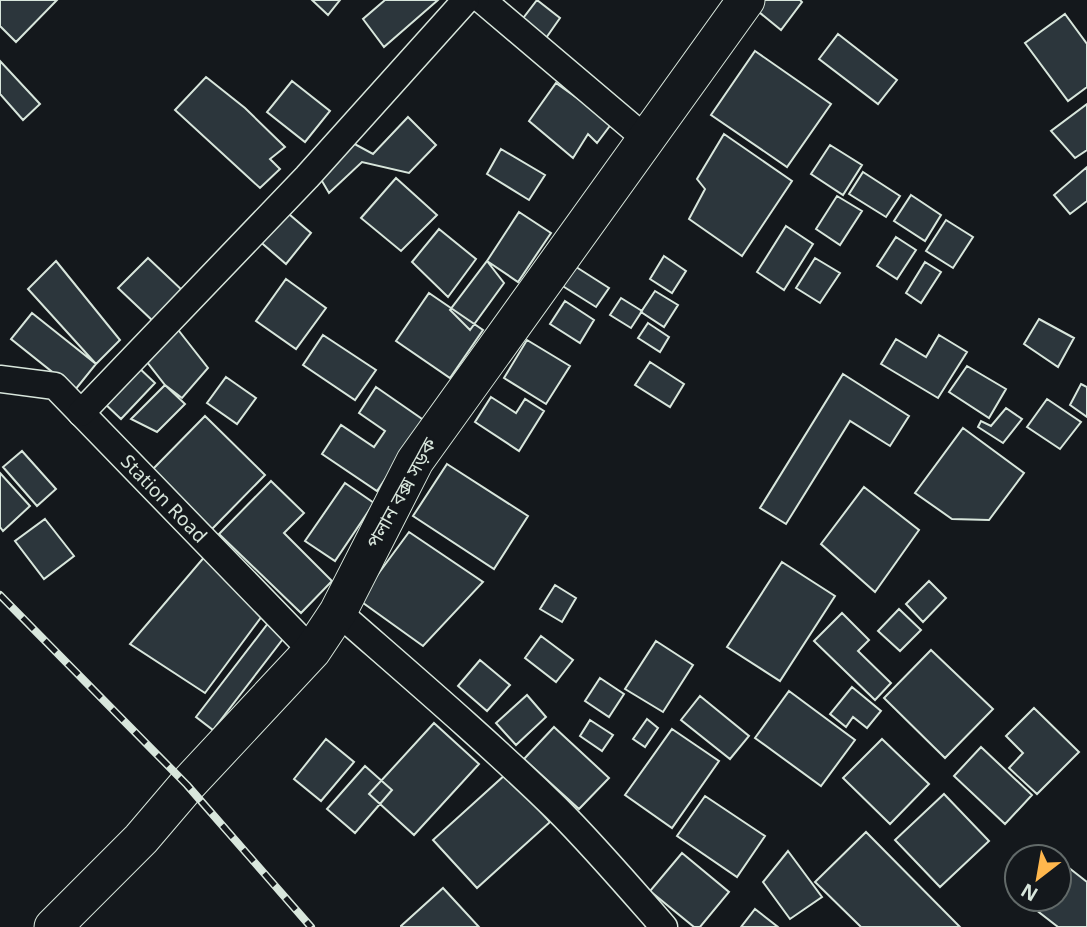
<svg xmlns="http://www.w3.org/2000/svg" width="1087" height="927" font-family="'Noto Sans','Noto Sans Bengali',sans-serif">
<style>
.building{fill:#2c363c;stroke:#d8e6dc;stroke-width:2}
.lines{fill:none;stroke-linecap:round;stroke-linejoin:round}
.street-casing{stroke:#d8e6dc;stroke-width:29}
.secondary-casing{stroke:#d8e6dc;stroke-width:39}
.street{stroke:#14181c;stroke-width:26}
.secondary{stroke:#14181c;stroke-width:37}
.rail-casing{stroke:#d8e6dc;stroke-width:8}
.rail{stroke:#14181c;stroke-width:5;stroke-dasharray:16;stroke-linecap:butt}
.labels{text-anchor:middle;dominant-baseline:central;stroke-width:5;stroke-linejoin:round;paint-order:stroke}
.street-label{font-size:19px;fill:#d8e6dc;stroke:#14181c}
</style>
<rect width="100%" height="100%" fill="#14181c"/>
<path class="building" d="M 0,0 L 57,0 L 16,42 L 0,26 Z
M 312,0 L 340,0 L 328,15 Z
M 385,0 L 438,0 L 384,47 L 363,19 Z
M 537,0 L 560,18 L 537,51 L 511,34 Z
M 760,0 L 800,0 L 802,2 L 781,30 L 754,8 Z
M 1065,14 L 1087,44 L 1087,87 L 1068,101 L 1025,43 Z
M 838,34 L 897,80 L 878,104 L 819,59 Z
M 755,51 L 831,104 L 787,167 L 711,115 Z
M 0,61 L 40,104 L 23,120 L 0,94 Z
M 206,77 L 245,108 L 285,147 L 270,159 L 280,169 L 260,188 L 175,110 Z
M 292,81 L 330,111 L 305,142 L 267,112 Z
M 556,83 L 612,123 L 597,143 L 588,134 L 573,158 L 529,121 Z
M 1087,104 L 1087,150 L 1075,158 L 1051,131 Z
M 408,117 L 436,145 L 409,173 L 362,162 L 329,193 L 319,176 L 351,142 L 373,154 Z
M 724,134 L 792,181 L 742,256 L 689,219 L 705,189 L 697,179 Z
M 830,145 L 862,165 L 843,195 L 811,174 Z
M 501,149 L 545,175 L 529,200 L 487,174 Z
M 1087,167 L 1087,201 L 1070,214 L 1054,195 Z
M 863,172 L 900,196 L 886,217 L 849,194 Z
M 396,178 L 437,215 L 401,251 L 361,218 Z
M 911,195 L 941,215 L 925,241 L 894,221 Z
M 837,196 L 862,211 L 840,245 L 816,229 Z
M 276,203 L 311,233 L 286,264 L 250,233 Z
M 519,212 L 551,233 L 518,282 L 487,261 Z
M 946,220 L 973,237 L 953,268 L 926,251 Z
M 786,226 L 813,244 L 784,290 L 757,272 Z
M 439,229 L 476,259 L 448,297 L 412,262 Z
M 896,237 L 916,250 L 897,279 L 877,266 Z
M 664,256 L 686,271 L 672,293 L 650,279 Z
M 148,258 L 183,291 L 154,322 L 118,288 Z
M 815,258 L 840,273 L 820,303 L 796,288 Z
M 56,261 L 120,340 L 96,364 L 28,289 Z
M 487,261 L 504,283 L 470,330 L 450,310 Z
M 925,262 L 941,272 L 921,303 L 906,293 Z
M 573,265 L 609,288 L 596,307 L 561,285 Z
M 286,279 L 326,308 L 296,349 L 256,321 Z
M 655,291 L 678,305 L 664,327 L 641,312 Z
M 429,293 L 483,330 L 450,378 L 396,341 Z
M 621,298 L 642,311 L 631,328 L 610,315 Z
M 565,301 L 594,320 L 580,343 L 550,324 Z
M 32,313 L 96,364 L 75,390 L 11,339 Z
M 1039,319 L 1074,338 L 1058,367 L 1024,344 Z
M 172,322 L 208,368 L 182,398 L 165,385 L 140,353 Z
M 648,323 L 669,337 L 660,352 L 638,338 Z
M 323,335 L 376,370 L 355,400 L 303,365 Z
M 939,335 L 967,352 L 938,398 L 881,364 L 896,339 L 926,357 Z
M 527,340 L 570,366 L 546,404 L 504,378 Z
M 650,362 L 684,384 L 670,407 L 635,385 Z
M 137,366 L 155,383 L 121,419 L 103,402 Z
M 967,366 L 1006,389 L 989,418 L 949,392 Z
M 843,374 L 909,416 L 890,446 L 850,421 L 786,524 L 760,508 Z
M 226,377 L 256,398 L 237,424 L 207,403 Z
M 1081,384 L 1087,387 L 1087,417 L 1070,405 Z
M 165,385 L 185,404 L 157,432 L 131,419 Z
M 376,387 L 425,421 L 377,491 L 322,454 L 341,425 L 374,447 L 385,431 L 359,413 Z
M 491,397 L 516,413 L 525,399 L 544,411 L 519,451 L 475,422 Z
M 1047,399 L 1081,422 L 1060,449 L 1027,427 Z
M 1006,408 L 1022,419 L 1003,443 L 978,427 L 981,421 L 991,426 Z
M 205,416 L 265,475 L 212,529 L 152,470 Z
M 963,428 L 1024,473 L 989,520 L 952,519 L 915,493 Z
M 22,451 L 56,489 L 37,506 L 3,467 Z
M 447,464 L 528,516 L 494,569 L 413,516 Z
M 0,473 L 30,506 L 3,531 L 0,527 Z
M 271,481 L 304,513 L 284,533 L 332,581 L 301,613 L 219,534 Z
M 345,483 L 374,503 L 335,561 L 305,541 Z
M 864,487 L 919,530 L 875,592 L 821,544 Z
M 45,519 L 74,556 L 44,579 L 15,541 Z
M 409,532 L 483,582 L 423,646 L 359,600 Z
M 206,555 L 262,616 L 205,693 L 130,644 Z
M 782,562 L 835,596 L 780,681 L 727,647 Z
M 929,581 L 946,598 L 923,622 L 906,604 Z
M 555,585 L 576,598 L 562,622 L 540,609 Z
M 899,609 L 921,630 L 900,651 L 878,631 Z
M 842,613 L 869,640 L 858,651 L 891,683 L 875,700 L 814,641 Z
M 269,622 L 286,635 L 213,730 L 196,717 Z
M 541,636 L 573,660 L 556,682 L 525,658 Z
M 656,641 L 693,665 L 663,712 L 625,689 Z
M 931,650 L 993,709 L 945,758 L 884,698 Z
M 480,660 L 510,685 L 487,711 L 458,686 Z
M 600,678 L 624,694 L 609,717 L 585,701 Z
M 852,687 L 881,711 L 867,728 L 853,717 L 846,727 L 830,714 Z
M 789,691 L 855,740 L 821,786 L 755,738 Z
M 527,695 L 546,717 L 516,745 L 496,723 Z
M 700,696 L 749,736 L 730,759 L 681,720 Z
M 1034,708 L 1079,752 L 1037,794 L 1009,768 L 1023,753 L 1006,736 Z
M 647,719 L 658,728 L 645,747 L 633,739 Z
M 590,720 L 613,735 L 602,751 L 580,736 Z
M 434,723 L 479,764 L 414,835 L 369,794 Z
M 554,727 L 609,778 L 579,809 L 524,759 Z
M 672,729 L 719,761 L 672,828 L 625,795 Z
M 326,739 L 354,762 L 321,801 L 294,779 Z
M 882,739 L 929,784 L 890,824 L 843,778 Z
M 981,747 L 1032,795 L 1005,824 L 954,776 Z
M 365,766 L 392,790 L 355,833 L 327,809 Z
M 506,774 L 550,822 L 477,888 L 433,840 Z
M 944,794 L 989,841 L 940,887 L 895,840 Z
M 705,796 L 765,836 L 737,877 L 677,836 Z
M 866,832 L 960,927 L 861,927 L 815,882 Z
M 788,851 L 822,897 L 790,919 L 763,882 Z
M 682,853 L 729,892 L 700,927 L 694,927 L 650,891 Z
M 1064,864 L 1087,882 L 1087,927 L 1058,927 L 1031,906 L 1036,899 L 1059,899 L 1059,870 Z
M 443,888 L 479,927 L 401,927 L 401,926 Z
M 755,909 L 778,927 L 741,927 Z"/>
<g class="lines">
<defs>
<g id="street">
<path d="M 482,0 L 646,139"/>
<path id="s1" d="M 0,379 L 55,386 L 312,651"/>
<path d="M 81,413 L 307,177 L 466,0"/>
<path d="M 338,612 C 411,676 486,740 556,808 C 594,846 629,887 664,927"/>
</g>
<path id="secondary" d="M 53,927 L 141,839 L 187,785 L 312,651 L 338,612 L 415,461 L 746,0"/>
</defs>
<use href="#street" class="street-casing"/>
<use href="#secondary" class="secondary-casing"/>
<use href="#street" class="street"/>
<use href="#secondary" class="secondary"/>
<defs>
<path id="rail" d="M 0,595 L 187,785 L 311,927"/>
</defs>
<use href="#rail" class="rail-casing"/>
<use href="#rail" class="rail"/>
</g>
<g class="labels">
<g class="street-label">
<text transform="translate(401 493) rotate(-61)">পলান বক্স সড়ক</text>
<text stroke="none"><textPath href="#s1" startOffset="212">Station Road</textPath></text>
</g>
</g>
<g transform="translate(1038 878) rotate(211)"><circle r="33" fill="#14181c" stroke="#626a69" stroke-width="2"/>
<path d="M0-5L12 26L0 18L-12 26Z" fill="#ffb74d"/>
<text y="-10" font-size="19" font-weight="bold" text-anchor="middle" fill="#d8e6dc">N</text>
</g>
</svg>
